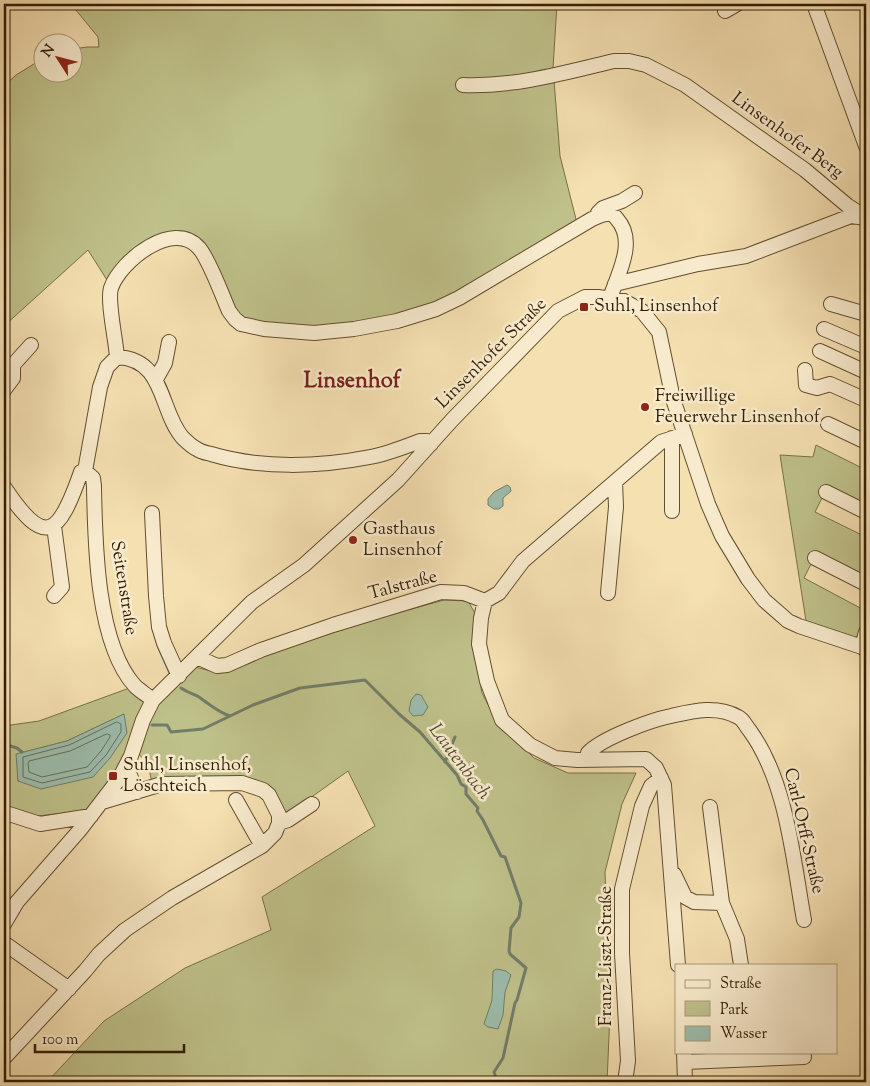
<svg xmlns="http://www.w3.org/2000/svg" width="870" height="1086" font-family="'Sorts Mill Goudy',serif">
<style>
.green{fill:#bfc18a;stroke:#787046;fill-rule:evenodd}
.water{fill:#9cbdad;stroke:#727d69}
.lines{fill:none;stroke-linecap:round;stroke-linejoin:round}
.shore{stroke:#676e58;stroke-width:1}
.stream{stroke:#727d69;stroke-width:3}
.minor-casing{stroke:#634e2f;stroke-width:16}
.minor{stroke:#f8ebcd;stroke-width:14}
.poi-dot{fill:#8f2418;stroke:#f8ebcd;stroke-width:2}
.labels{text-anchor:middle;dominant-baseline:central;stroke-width:5;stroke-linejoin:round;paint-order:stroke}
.street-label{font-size:18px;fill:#321e03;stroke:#f8ebcd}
.poi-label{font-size:18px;fill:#321e03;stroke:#f8ebcd;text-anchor:start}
.water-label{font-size:19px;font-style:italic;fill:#524e36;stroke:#f8ebcd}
.district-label{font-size:22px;font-weight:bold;fill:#7a1f14;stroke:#f8ebcd}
</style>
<rect width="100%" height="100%" fill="#f5e0b2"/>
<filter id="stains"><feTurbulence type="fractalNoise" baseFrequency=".004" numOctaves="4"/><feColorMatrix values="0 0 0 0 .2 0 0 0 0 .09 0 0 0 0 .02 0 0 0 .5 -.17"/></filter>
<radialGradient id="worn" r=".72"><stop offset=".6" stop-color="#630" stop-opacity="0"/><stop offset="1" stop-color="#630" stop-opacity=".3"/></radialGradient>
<path class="green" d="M 71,4 L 557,4 L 553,68 L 560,156 L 578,227 L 459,298 L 354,329 L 241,324 L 200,249 L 160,242 L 112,288 L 88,250 L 4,326 L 4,86 L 16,75 L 42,59 L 42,72 L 72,72 L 73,49 L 87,47 L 99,47 L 98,37 Z
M 816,445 L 866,470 L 866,508 L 827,488 L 815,512 L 866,537 L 866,580 L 815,556 L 804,578 L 866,611 C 866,622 864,632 854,638 L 806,621 L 780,455 L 813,457 Z
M 444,600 L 468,601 L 476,615 L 474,651 L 482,693 L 496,720 L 534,758 L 568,773 L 636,773 L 622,804 L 605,872 L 610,1013 L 607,1082 L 47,1082 L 104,1021 L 185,968 L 271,930 L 262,897 L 375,826 L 348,771 L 278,821 L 267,798 L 252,789 L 152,783 L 148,764 L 134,749 L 96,810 L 37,816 L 4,811 L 4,726 L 39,721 L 135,686 L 153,700 L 195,667 L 219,673 L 329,632 ZM 124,714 L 93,777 L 18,781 L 17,754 L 67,741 Z"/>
<path class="water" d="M 507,485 L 510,487 L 511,491 L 503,498 L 503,506 L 499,509 L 494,509 L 488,505 L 488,499 L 494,492 Z
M 416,694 L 421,695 L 428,707 L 423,715 L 413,716 L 409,711 L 411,700 Z
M 124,714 L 127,733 L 110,758 L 93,777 L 41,789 L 18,781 L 16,754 L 67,741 Z
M 497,969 L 506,971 L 511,975 L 505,992 L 503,1015 L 498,1029 L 488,1027 L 484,1024 L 492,1000 L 493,971 Z"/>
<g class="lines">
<path class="shore" d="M 117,722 L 121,724 L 121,732 L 106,755 L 90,772 L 42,783 L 23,777 L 23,757 L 69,745 Z
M 107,734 L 110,735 L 110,737 L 101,751 L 87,767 L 42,777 L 29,772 L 28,763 L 29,761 L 70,751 Z"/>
<path class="stream" d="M 158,646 L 170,673
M 181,688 C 187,692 193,694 199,697 C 209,704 218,712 230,716
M 152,725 L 167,725 L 171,732 L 203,729 L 253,705 L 300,688 L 365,680 L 399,714 L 420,732 L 457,775 L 461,784 L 466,787 L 466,794 L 478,808 L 477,811 L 483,820 L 501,856 L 505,857 L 521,903 L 519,917 L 511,928 L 509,951 L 510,954 L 526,968 L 517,1000 L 515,1003 L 503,1058 L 494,1072 L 497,1081 L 495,1082
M 4,744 L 17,748 L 22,752
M 445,762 L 455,737"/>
<defs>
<path id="minor" d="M 814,4 L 866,146
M 725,11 L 737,4
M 463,85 C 515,87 564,73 614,61 L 629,61 L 646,65 L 685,85 L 805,170 L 848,206 L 865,217
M 598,213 L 603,208 L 622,201 L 635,193
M 615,284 L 698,264 L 746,256 L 851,216 L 866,218
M 831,304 L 866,314
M 824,329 L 866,347
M 820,351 L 866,372
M 117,357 C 116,341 107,301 111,288 C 121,260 174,219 199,248 C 209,259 222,295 229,311 L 235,319 L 241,324 L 264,329 L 314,333 L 354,329 L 397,321 L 436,309 L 459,298 L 592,219 C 597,217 602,214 607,214 C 611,213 615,216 617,219 C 637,241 618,274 610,298
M 805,370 L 806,385 L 817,388 L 830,384 L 866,400
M 156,379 L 165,363 L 169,342
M 4,390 L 13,378 L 13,365 L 31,345
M 828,424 L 866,442
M 672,438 L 672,511
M 4,487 C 46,550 59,535 81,472 L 85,471
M 826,492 L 866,512
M 152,513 L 156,596 L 159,627 L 164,643 L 179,676
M 815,558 L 866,584
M 608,593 L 616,507 L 615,482
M 54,596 L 62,587 L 54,526
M 485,601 L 481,618 L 479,644 L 487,681 L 502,720 L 530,745 L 555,758 L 577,760 L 646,759 L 656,768 L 664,785 L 678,965
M 862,647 L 866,632
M 197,657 L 217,666 L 227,665 L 261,650 L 333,625 L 441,592 L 464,593 L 485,601 L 499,593 L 523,561 L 661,442 L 685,434
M 153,700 C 147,695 140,691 135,686 C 96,643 95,541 94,486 L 93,478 L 85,471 L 100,387 L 107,367 L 117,357 C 165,359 159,409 182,437 C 186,441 192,447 197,449 C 201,452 207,453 211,454 C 261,469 319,467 370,457 C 387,454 404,447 420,441 L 427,441 L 431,444
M 587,759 L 588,753 C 602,738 651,720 671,716 C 693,711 717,705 738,717 C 743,719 746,726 750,731 C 787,782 793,859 804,920
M 126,766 L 137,792
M 236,800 L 262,846
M 710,807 L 722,903
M 9,814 L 40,824 L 91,816
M 279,823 L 288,820 L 312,804
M 674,874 L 685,897 L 694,902 L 722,903 L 737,939 L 741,965
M 4,924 L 17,902 L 79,831 L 119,779 L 131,756 L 143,720 L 153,700 L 252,602 L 304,565 L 398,480 L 452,420 L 558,311 L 585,297 L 598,297 L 624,301 L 642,311 L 659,332 L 673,399 L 708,504 L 722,536 L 748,579 L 764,600 L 788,621 L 799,626 L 862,647 L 866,650
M 4,943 L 69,989
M 684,1052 L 685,1082
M 4,1058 L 85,971 L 99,954 L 125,930 L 172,898 L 262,846 L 275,833 L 279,823 L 279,815 L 269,795 L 263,790 L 242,783 L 162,784 L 102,802
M 685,1062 L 804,1057
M 625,1082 L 628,1061 L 622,953 L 622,889 L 642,806 L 651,786 L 661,778"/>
</defs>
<use href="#minor" class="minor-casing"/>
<use href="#minor" class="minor"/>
</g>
<g class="poi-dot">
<rect x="579" y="302" width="10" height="10" rx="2.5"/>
<circle cx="645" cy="407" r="5"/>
<circle cx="353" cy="540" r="5"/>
<rect x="108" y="771" width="10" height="10" rx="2.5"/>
</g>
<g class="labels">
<g class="street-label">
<text transform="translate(787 136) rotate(36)">Linsenhofer Berg</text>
<text transform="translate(492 354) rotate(-45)">Linsenhofer Straße</text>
<text transform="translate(403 586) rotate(-15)">Talstraße</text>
<text transform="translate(123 588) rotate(81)">Seitenstraße</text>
<text transform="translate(803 831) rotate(77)">Carl-Orff-Straße</text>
<text transform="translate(607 956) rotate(-90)">Franz-Liszt-Straße</text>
</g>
<g class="poi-label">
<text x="594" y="307">Suhl, Linsenhof</text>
<text x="655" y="397">Freiwillige<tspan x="655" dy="21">Feuerwehr Linsenhof</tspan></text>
<text x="363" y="530">Gasthaus<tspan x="363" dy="21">Linsenhof</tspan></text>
<text x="123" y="766">Suhl, Linsenhof,<tspan x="123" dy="21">Löschteich</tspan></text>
</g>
<g class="water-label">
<text transform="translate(459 762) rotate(53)">Lautenbach</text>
</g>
<g class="district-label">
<text x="352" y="382">Linsenhof</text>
</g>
</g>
<rect width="870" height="1086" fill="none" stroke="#f5e0b2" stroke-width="20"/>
<rect x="5" y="5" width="860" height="1076" fill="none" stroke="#321e03" stroke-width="2.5"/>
<rect x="10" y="10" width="850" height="1066" fill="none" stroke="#321e03"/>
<rect x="675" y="964" width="162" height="90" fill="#f8ebcd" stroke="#a9997c"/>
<rect x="685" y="980" width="25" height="8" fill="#f8ebcd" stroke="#a9997c"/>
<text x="720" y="988" font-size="15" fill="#321e03">Straße</text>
<rect x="685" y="1001" width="25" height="15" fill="#bfc18a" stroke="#a9997c"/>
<text x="720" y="1014" font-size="15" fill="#321e03">Park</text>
<rect x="685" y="1026" width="25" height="15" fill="#9cbdad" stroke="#a9997c"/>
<text x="720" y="1038" font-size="15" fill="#321e03">Wasser</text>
<g transform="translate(58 58) rotate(306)"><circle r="24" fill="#f8ebcd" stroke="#a9997c"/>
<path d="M0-4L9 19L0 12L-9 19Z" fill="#8f2418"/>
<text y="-8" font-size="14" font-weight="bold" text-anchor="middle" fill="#321e03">N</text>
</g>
<path d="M35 1044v8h149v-8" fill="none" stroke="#321e03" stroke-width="2.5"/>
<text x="42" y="1044" font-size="15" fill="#321e03" stroke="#f8ebcd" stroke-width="4" paint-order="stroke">100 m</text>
<rect width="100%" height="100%" filter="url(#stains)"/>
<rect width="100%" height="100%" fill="url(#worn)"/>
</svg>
